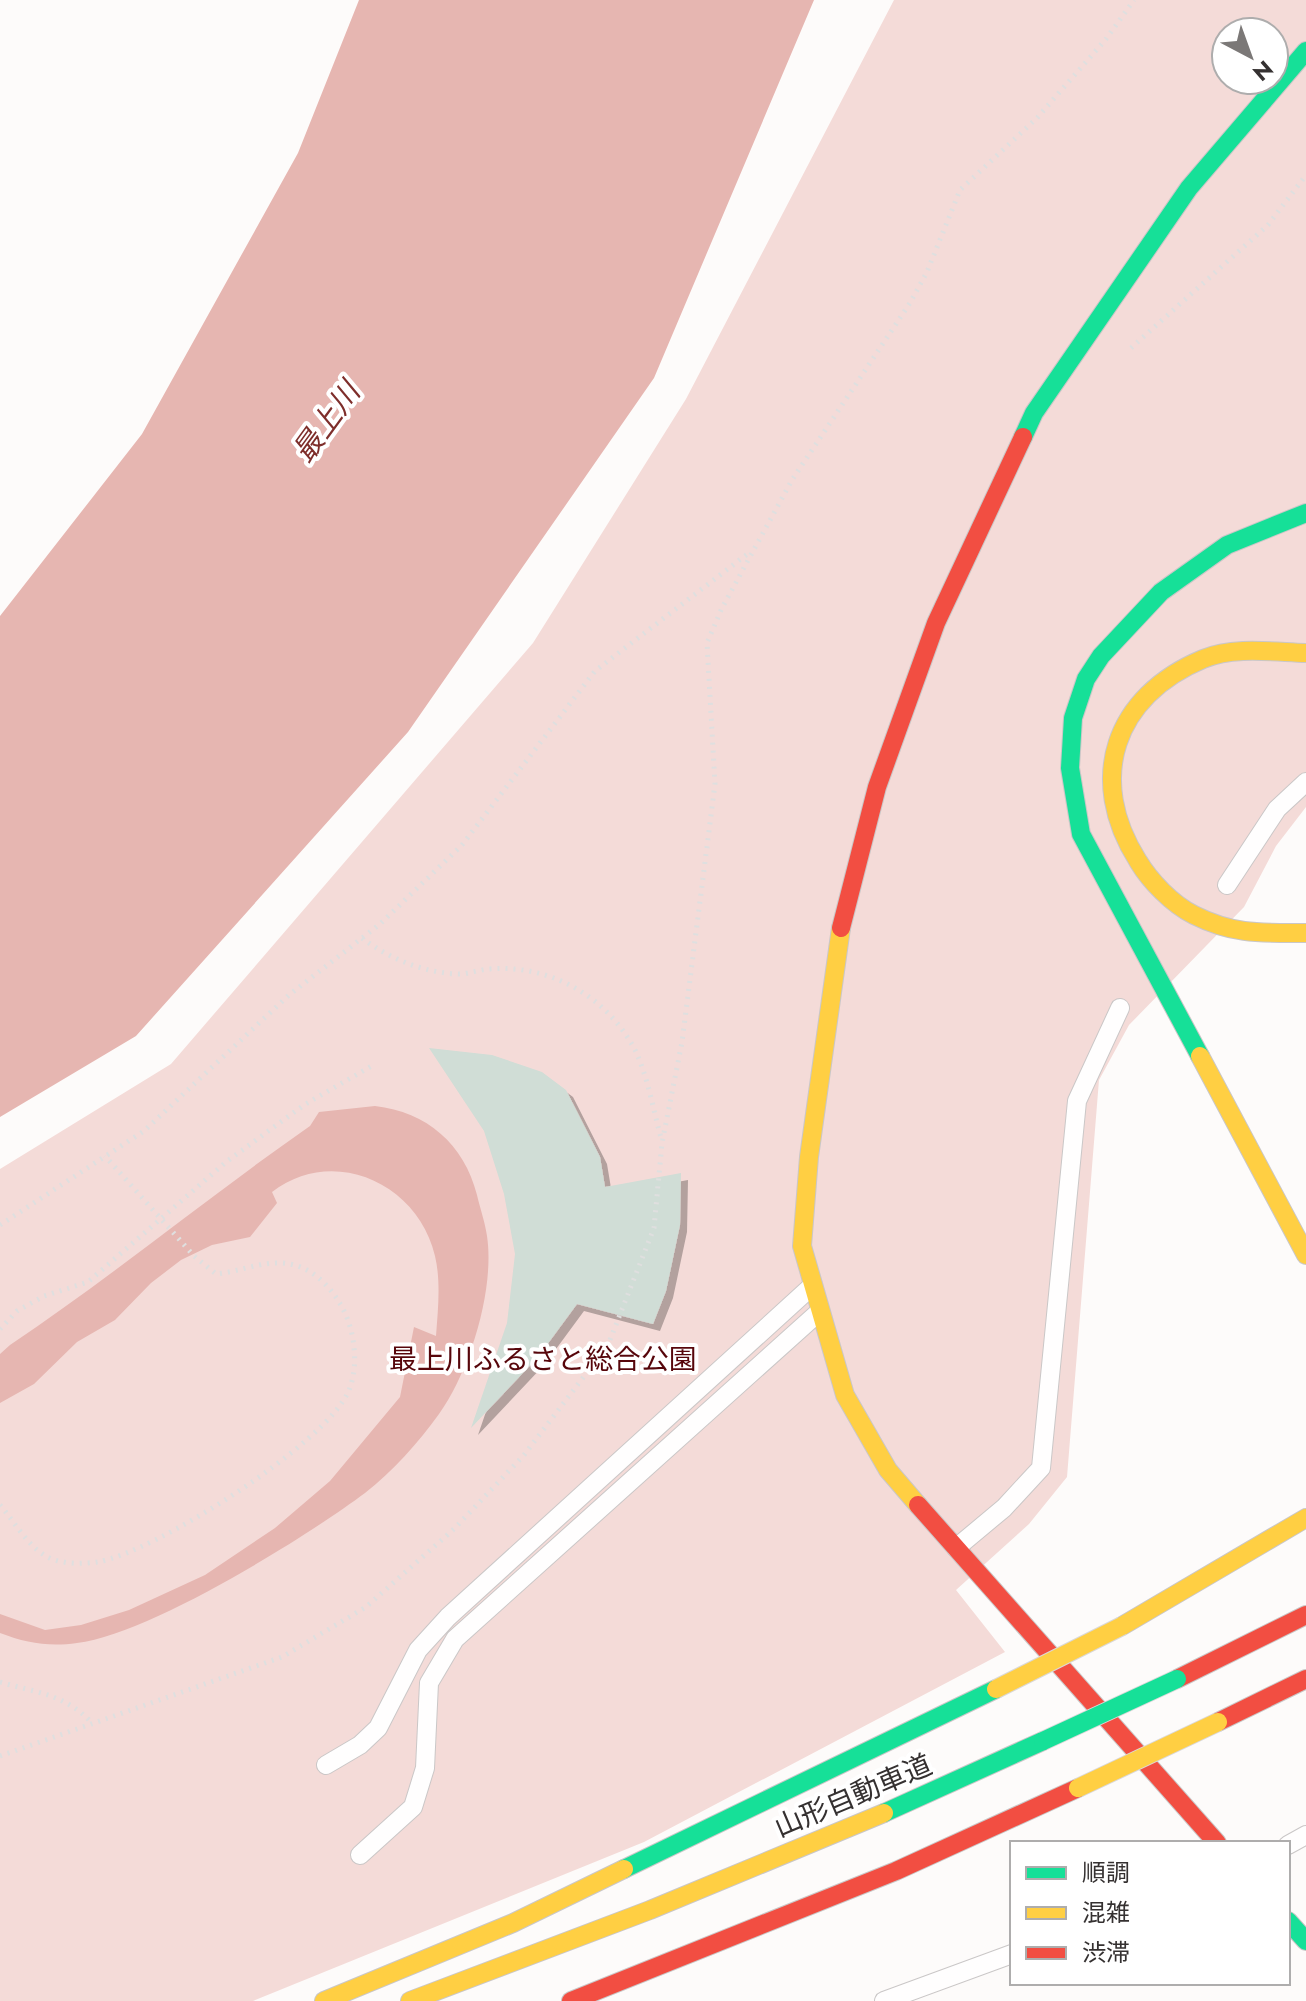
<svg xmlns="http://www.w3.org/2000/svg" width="1306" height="2001" font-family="Jost,'Noto Sans JP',sans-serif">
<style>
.green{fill:#f4dbd8;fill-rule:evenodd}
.water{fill:#e6b6b1}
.building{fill:#d0ddd6;filter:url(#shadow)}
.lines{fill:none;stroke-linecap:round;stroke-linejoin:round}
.lane-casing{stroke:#cac7c7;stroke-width:20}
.fast-casing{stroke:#cac7c7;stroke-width:20}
.slow-casing{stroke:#cac7c7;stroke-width:20}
.jam-casing{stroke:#cac7c7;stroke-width:20}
.path{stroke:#dfdfdf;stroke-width:5;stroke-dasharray:2 6;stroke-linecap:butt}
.lane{stroke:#fffefe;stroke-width:18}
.fast{stroke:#16e098;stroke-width:18}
.slow{stroke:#ffcf43;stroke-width:18}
.jam{stroke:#f24e42;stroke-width:18}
.fast-bridge-casing{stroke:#dad8d8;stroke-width:20;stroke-linecap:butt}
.slow-bridge-casing{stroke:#dad8d8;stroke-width:20;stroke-linecap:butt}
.fast-bridge{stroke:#16e098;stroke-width:18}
.slow-bridge{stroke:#ffcf43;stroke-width:18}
.labels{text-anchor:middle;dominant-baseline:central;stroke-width:8;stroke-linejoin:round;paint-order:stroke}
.park-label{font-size:28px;fill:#57060b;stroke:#fff}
.street-label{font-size:28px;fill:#353131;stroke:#fff}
.water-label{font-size:30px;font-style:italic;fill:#7e2e2b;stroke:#fff}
</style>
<defs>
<filter id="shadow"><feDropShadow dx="7" dy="7" stdDeviation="0" flood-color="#0004"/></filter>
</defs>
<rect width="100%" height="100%" fill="#fdfbfa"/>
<path class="green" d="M 894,0 L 1306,0 L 1306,807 L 1276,846 L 1244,907 L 1129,1025 L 1099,1080 L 1067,1477 L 1029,1524 L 956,1590 L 1005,1652 L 644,1842 L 253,2001 L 0,2001 L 0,1169 L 171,1064 L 533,643 L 686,399 ZM 1226,32 L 1274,32 L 1274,80 L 1226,80 Z"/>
<path class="water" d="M 359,0 L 814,0 L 654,378 L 408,732 L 136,1036 L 0,1117 L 0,616 L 142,434 L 298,153 Z
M 375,1106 C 427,1112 464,1144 477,1195 C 480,1208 485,1222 487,1236 C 495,1289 470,1371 439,1414 C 419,1442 392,1472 365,1493 C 303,1539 150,1634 77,1643 C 49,1647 26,1643 0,1633 L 0,1614 L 45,1630 L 81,1625 L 129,1610 L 205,1575 L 275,1528 L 330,1481 L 400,1397 L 414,1327 L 436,1336 C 438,1310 441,1281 435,1256 C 418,1183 333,1145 272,1192 L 277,1203 L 250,1237 L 212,1245 L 181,1260 L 151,1283 L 115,1320 L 77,1342 L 34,1384 L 0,1403 L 0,1354 L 10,1345 C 113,1276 208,1197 310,1126 L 319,1112 Z"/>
<path class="building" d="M 429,1048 L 492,1055 L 542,1072 L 566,1090 L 600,1157 L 605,1187 L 681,1173 L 680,1225 L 666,1291 L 653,1324 L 577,1304 L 538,1357 L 471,1428 L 507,1323 L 515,1254 L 504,1194 L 484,1131 Z"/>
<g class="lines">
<defs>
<path id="lane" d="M 1227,885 L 1277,809 L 1306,782
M 956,1548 L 1004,1508 L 1041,1468 L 1077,1101 L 1120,1008
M 326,1765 L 360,1745 L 378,1728 L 418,1650 L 448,1617 L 812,1286
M 1288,1845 L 1306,1835
M 360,1855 L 413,1807 L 425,1768 L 429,1683 L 455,1639 L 819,1312
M 884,2001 L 1012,1954"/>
<path id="fast" d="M 1023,437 L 1034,413 L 1189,188 L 1306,51
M 1200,1056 L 1081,834 L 1070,768 L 1073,718 L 1086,679 L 1101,656 L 1161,592 L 1227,545 L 1306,513
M 884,1813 L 1043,1741
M 624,1869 L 996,1689
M 1288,1921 L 1306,1941"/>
<path id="slow" d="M 1306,653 C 1273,652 1234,646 1203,659 C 1114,696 1086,779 1138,861 C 1150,881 1172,904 1194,915 C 1234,935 1262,933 1306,933
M 841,928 L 809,1157 L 802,1246 L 845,1395 L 888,1470 L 918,1505
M 1200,1056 L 1306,1255
M 1122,1626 L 1306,1518
M 324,2001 L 513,1923 L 624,1869
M 410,2001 L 650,1910 L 884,1813"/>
<path id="jam" d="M 841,928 L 877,787 L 936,623 L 1023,437
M 918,1505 L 1217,1843
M 1177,1679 L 1306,1615
M 1218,1722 L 1306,1679
M 571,2001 L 896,1871 L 1078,1788"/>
</defs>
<use href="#lane" class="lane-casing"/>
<use href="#fast" class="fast-casing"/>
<use href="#slow" class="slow-casing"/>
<use href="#jam" class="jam-casing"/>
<path class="path" d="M 1131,348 L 1268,225 L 1306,175
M 362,938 C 388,958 424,973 458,974 C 468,974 478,970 488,969 C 549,964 606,995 635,1050 C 648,1077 653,1109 661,1138
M 0,1225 L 144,1131 L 289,995 L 380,924 L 462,845 L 595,671 L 750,552
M 0,1329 L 17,1311 L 44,1296 L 88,1282 L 226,1162 L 304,1105 L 375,1064
M 0,1505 C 16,1523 31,1553 55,1560 C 68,1564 83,1564 97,1562 C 154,1553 328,1443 349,1390 C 360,1363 354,1325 339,1302 C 326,1281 307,1264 281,1263 C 260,1262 237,1272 216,1274 L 194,1256 L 105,1156
M 0,1682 C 37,1693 65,1694 92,1723
M 0,1756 L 282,1657 L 366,1607 L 454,1529 L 524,1455 L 608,1345 L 654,1228 L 662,1143 L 682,1042 L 715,784 L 707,643 L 722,608 L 792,480 L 910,303 L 927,272 L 960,190 L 1037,118 L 1106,39 L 1134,0"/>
<use href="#lane" class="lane"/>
<use href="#fast" class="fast"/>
<use href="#slow" class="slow"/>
<use href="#jam" class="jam"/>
<defs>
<path id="fast-bridge" d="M 1043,1741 L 1177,1679"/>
<path id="slow-bridge" d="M 996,1689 L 1122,1626
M 1078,1788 L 1218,1722"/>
</defs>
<use href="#fast-bridge" class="fast-bridge-casing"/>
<use href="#slow-bridge" class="slow-bridge-casing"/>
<use href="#fast-bridge" class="fast-bridge"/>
<use href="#slow-bridge" class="slow-bridge"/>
</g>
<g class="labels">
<g class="park-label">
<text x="543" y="1359">最上川ふるさと総合公園</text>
</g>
<g class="street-label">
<text transform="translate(853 1796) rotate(-23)">山形自動車道</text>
</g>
<g class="water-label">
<text transform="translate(326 422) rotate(-54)">最上川</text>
</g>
</g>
<rect x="1010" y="1841" width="280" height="144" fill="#ffffff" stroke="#aeadad" stroke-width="2"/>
<rect x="1026" y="1867" width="40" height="12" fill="#16e098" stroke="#aeadad" stroke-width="2"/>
<text x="1082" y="1881" font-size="24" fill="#353131">順調</text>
<rect x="1026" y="1907" width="40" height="12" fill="#ffcf43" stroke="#aeadad" stroke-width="2"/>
<text x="1082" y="1921" font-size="24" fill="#353131">混雑</text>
<rect x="1026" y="1947" width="40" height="12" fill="#f24e42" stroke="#aeadad" stroke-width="2"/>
<text x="1082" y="1961" font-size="24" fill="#353131">渋滞</text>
<g transform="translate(1250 56) rotate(139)"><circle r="38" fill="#ffffff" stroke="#aeadad" stroke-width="2"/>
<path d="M0-6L14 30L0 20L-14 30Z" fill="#7b7877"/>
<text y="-12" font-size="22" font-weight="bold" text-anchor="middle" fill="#353131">N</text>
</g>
</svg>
